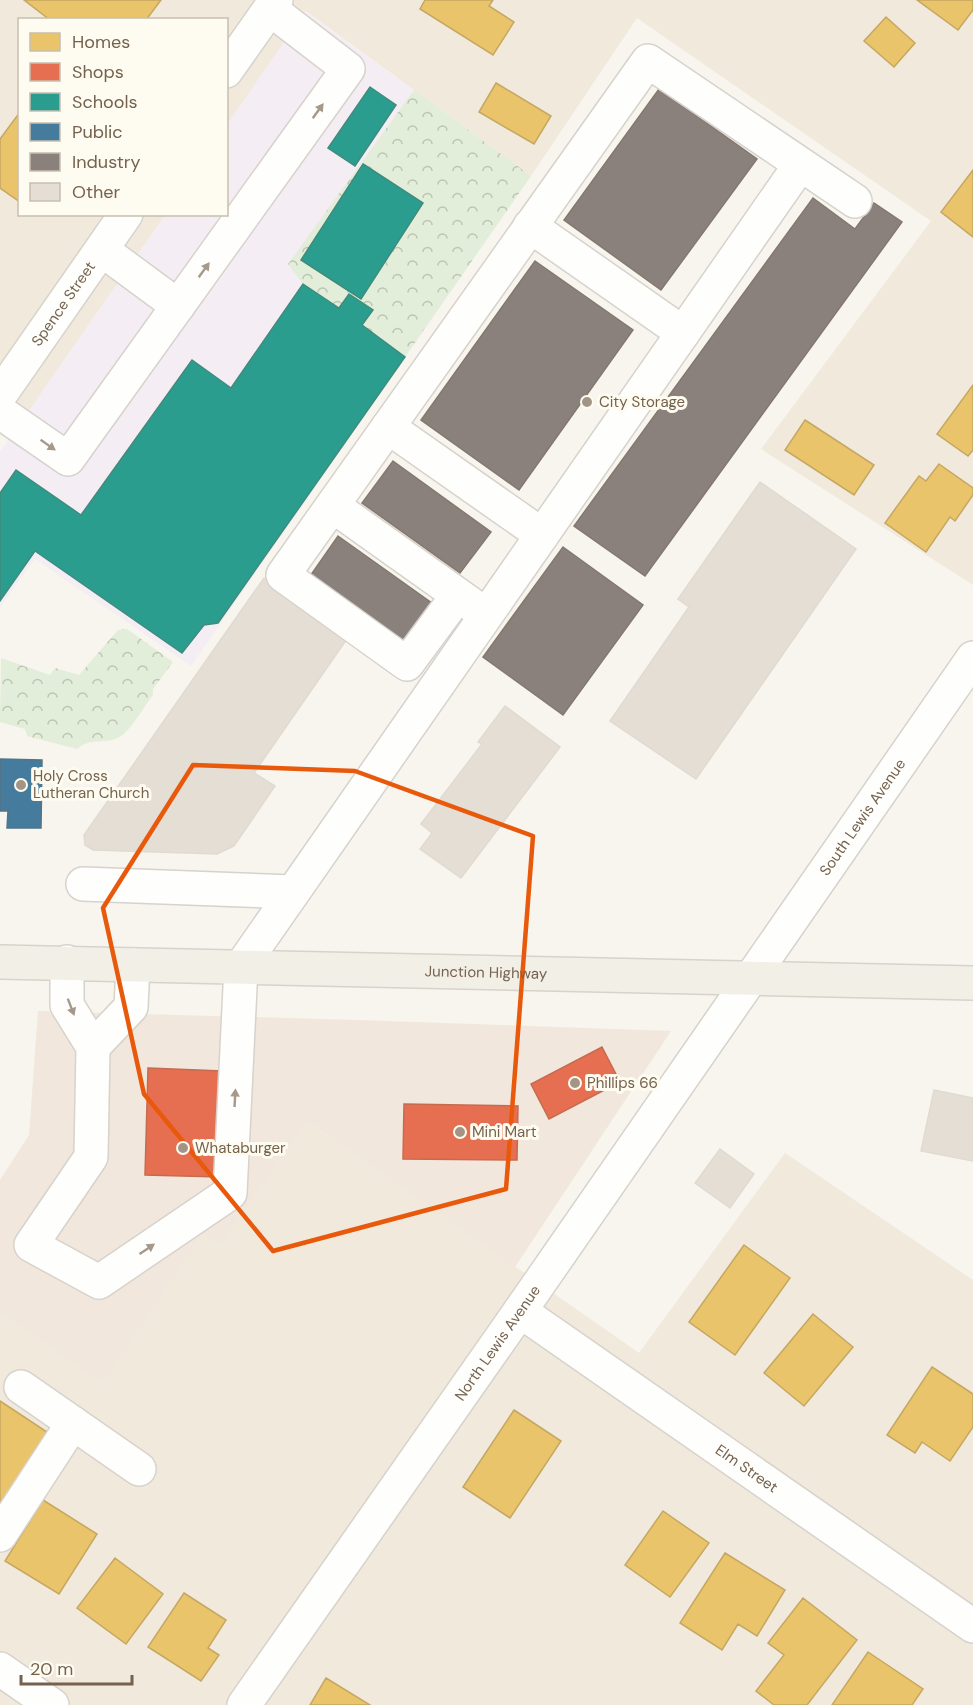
<svg xmlns="http://www.w3.org/2000/svg" width="973" height="1705" font-family="'DM Sans',sans-serif">
<style>
.residential{fill:#f0e9dc}
.commercial{fill:#f1e7dc}
.education{fill:#f5edf4}
.forest{fill:url(#forest-crowns)}
.homes{fill:#e9c46a;stroke:#c6a762;stroke-width:1.5}
.shops{fill:#e76f51;stroke:#c56b50;stroke-width:1.5}
.schools{fill:#2a9d8f;stroke:#408b7c;stroke-width:1.5}
.public{fill:#457b9d;stroke:#537485;stroke-width:1.5}
.industry{fill:#8a817c;stroke:#84786e;stroke-width:1.5}
.building{fill:#e4ded5;stroke:#e0dad0;stroke-width:1.5}
.lines{fill:none;stroke-linecap:round;stroke-linejoin:round}
.minor-casing{stroke:#d7d2cc;stroke-width:36}
.major-casing{stroke:#d8d2cb;stroke-width:36}
.minor{stroke:#fefefc;stroke-width:33}
.major{stroke:#f2efe7;stroke-width:33}
.oneway{fill:#a5998b}
.marked{fill:none;stroke:#e8590c;stroke-width:4.5;stroke-linejoin:round}
.poi-dot{fill:#a29586;stroke:#fefbf0;stroke-width:2}
.labels{text-anchor:middle;dominant-baseline:central;stroke-width:6;stroke-linejoin:round;paint-order:stroke}
.street-label{font-size:15px;fill:#75624e;stroke:#fefbf0}
.poi-label{font-size:15px;fill:#75624e;stroke:#fefbf0;text-anchor:start}
</style>
<defs>
<pattern id="forest-crowns" width="20" height="18" patternUnits="userSpaceOnUse" patternTransform="scale(1.5)"><rect width="20" height="18" fill="#e2eed9"/><path d="M2 6a3 3 0 1 1 6 0M12 15a3 3 0 1 1 6 0" fill="none" stroke="#bcc4b2"/></pattern>
</defs>
<rect width="100%" height="100%" fill="#f7f5ee"/>
<path class="residential" d="M 0,0 L 973,0 L 973,585 L 761,449 L 931,221 L 637,18 L 531,176 L 306,11 L 227,125 L 226,20 L 20,20 L 20,214 L 165,215 L 13,434 L 0,425 Z
M 308,1122 L 639,1353 L 785,1153 L 973,1280 L 973,1705 L 0,1705 L 0,1313 L 103,1381 L 203,1235 L 221,1246 Z"/>
<path class="commercial" d="M 38,1011 L 358,1020 L 671,1031 L 515,1267 L 308,1122 L 221,1246 L 203,1235 L 103,1382 L 0,1313 L 0,1180 L 29,1135 Z"/>
<path class="education" d="M 305,11 L 531,176 L 191,666 L 35,559 L 0,607 L 0,452 L 165,215 L 226,214 L 227,125 Z"/>
<path class="forest" d="M 414,90 L 531,176 L 405,357 L 362,325 L 373,310 L 349,294 L 339,308 L 303,284 L 288,264 Z
M 127,629 L 173,662 L 153,689 L 153,695 C 145,705 131,730 121,736 C 105,746 92,736 77,749 L 27,736 L 25,729 L 0,722 L 1,658 L 50,675 L 55,668 L 79,675 L 118,630 Z"/>
<path class="homes" d="M 24,0 L 161,0 L 146,20 L 50,20 Z
M 425,0 L 493,0 L 489,6 L 514,22 L 493,55 L 420,9 Z
M 917,0 L 973,0 L 973,10 L 958,30 Z
M 886,17 L 915,43 L 894,67 L 864,41 Z
M 496,83 L 551,116 L 534,144 L 479,112 Z
M 20,112 L 20,202 L 0,188 L 0,139 Z
M 973,170 L 973,237 L 941,212 Z
M 973,385 L 973,450 L 968,456 L 937,434 Z
M 805,420 L 874,465 L 854,495 L 785,450 Z
M 939,464 L 973,488 L 973,495 L 955,521 L 950,517 L 926,552 L 885,523 L 919,476 L 926,481 Z
M 744,1245 L 790,1278 L 735,1355 L 689,1322 Z
M 813,1314 L 853,1347 L 804,1406 L 764,1373 Z
M 932,1367 L 973,1394 L 973,1427 L 950,1461 L 922,1442 L 915,1453 L 887,1435 Z
M 0,1401 L 47,1432 L 0,1504 Z
M 514,1410 L 561,1441 L 510,1518 L 463,1487 Z
M 43,1500 L 97,1534 L 59,1594 L 5,1561 Z
M 663,1511 L 709,1543 L 670,1597 L 625,1565 Z
M 725,1553 L 785,1590 L 757,1636 L 738,1624 L 722,1650 L 680,1623 Z
M 115,1558 L 163,1594 L 126,1644 L 77,1608 Z
M 184,1593 L 226,1620 L 208,1648 L 219,1655 L 201,1681 L 148,1647 Z
M 803,1598 L 857,1640 L 807,1705 L 774,1705 L 756,1691 L 784,1655 L 768,1643 Z
M 868,1652 L 923,1689 L 912,1705 L 832,1705 Z
M 326,1678 L 370,1705 L 310,1705 Z"/>
<path class="shops" d="M 602,1047 L 620,1082 L 549,1119 L 531,1084 Z
M 148,1068 L 222,1071 L 219,1177 L 145,1175 Z
M 404,1104 L 518,1106 L 517,1160 L 403,1159 Z"/>
<path class="schools" d="M 370,87 L 396,105 L 355,166 L 328,148 Z
M 363,164 L 423,203 L 361,299 L 301,260 Z
M 303,284 L 339,308 L 349,294 L 373,310 L 362,325 L 405,357 L 218,623 L 204,625 L 182,653 L 35,551 L 0,601 L 0,493 L 16,470 L 81,515 L 192,360 L 231,388 Z"/>
<path class="public" d="M 0,759 L 42,760 L 41,828 L 7,828 L 8,811 L 0,811 Z"/>
<path class="industry" d="M 659,89 L 757,159 L 661,290 L 564,220 Z
M 813,198 L 855,229 L 874,203 L 902,222 L 645,576 L 574,526 Z
M 535,261 L 633,330 L 519,490 L 421,420 Z
M 393,461 L 491,532 L 460,573 L 362,503 Z
M 338,536 L 436,606 L 405,649 L 308,579 Z
M 563,547 L 643,605 L 563,715 L 483,657 Z"/>
<path class="building" d="M 760,482 L 856,549 L 696,779 L 610,721 L 689,607 L 678,599 Z
M 264,578 L 349,636 L 254,773 L 275,786 L 234,846 L 217,854 L 93,850 L 85,845 L 84,835 Z
M 505,706 L 560,747 L 461,878 L 420,849 L 432,833 L 421,824 L 482,744 L 478,742 Z
M 934,1090 L 973,1098 L 973,1161 L 921,1151 Z
M 720,1149 L 754,1174 L 730,1208 L 695,1183 Z"/>
<g class="lines">
<defs>
<g id="minor">
<path d="M 226,71 L 276,0"/>
<path d="M 530,226 L 683,333"/>
<path d="M 102,250 L 178,306"/>
<path id="s1" d="M 0,395 L 126,214"/>
<path d="M 0,412 L 68,459 L 348,69 L 270,9"/>
<path d="M 388,427 L 542,535"/>
<path d="M 333,506 L 475,607"/>
<path d="M 458,595 L 407,664 L 283,575 L 648,61 L 855,201"/>
<path d="M 83,884 L 293,892"/>
<path d="M 67,962 L 67,1005 L 93,1047 L 91,1157 L 31,1245 L 99,1282 L 230,1193 L 241,967 L 800,165"/>
<path d="M 93,1047 L 131,1007 L 133,965"/>
<path id="s2" d="M 520,1311 L 973,1626"/>
<path d="M 21,1387 L 139,1469"/>
<path d="M 0,1535 L 73,1423"/>
<path d="M 0,1669 L 52,1705"/>
<path id="s3" d="M 244,1705 L 520,1311 L 973,658"/>
</g>
<g id="major">
<path id="s4" d="M 0,962 L 973,983"/>
</g>
</defs>
<use href="#minor" class="minor-casing"/>
<use href="#major" class="major-casing"/>
<use href="#minor" class="minor"/>
<use href="#major" class="major"/>
</g>
<defs><path id="oneway-solid" d="M-6-.8H1V-3.2L6.5 0L1 3.2V.8H-6Z" transform="scale(1.5)"/></defs>
<g class="oneway">
<use href="#oneway-solid" transform="translate(318 111) rotate(-54)"/>
<use href="#oneway-solid" transform="translate(204 270) rotate(-54)"/>
<use href="#oneway-solid" transform="translate(48 445) rotate(35)"/>
<use href="#oneway-solid" transform="translate(71 1007) rotate(69)"/>
<use href="#oneway-solid" transform="translate(235 1098) rotate(-87)"/>
<use href="#oneway-solid" transform="translate(147 1249) rotate(-34)"/>
</g>
<path class="marked" d="M 193,765 L 355,771 L 533,836 L 506,1189 L 273,1251 L 144,1094 L 103,908 Z"/>
<g class="poi-dot">
<circle cx="587" cy="402" r="6"/>
<circle cx="21" cy="785" r="6"/>
<circle cx="575" cy="1083" r="6"/>
<circle cx="460" cy="1132" r="6"/>
<circle cx="183" cy="1148" r="6"/>
</g>
<g class="labels">
<g class="street-label">
<text stroke="none"><textPath href="#s1" startOffset="111">Spence Street</textPath></text>
<text stroke="none"><textPath href="#s3" startOffset="1082">South Lewis Avenue</textPath></text>
<text stroke="none"><textPath href="#s4" startOffset="486">Junction Highway</textPath></text>
<text stroke="none"><textPath href="#s3" startOffset="442">North Lewis Avenue</textPath></text>
<text stroke="none"><textPath href="#s2" startOffset="276">Elm Street</textPath></text>
</g>
<g class="poi-label">
<text x="599" y="402">City Storage</text>
<text x="33" y="776">Holy Cross<tspan x="33" dy="17">Lutheran Church</tspan></text>
<text x="587" y="1083">Phillips 66</text>
<text x="472" y="1132">Mini Mart</text>
<text x="195" y="1148">Whataburger</text>
</g>
</g>
<rect x="18" y="18" width="210" height="198" fill="#fefbf0" stroke="#c7beaf" stroke-width="1.5"/>
<rect x="30" y="33" width="30" height="18" fill="#e9c46a" stroke="#c7beaf" stroke-width="1.5"/>
<text x="72" y="48" font-size="18" fill="#75624e">Homes</text>
<rect x="30" y="63" width="30" height="18" fill="#e76f51" stroke="#c7beaf" stroke-width="1.5"/>
<text x="72" y="78" font-size="18" fill="#75624e">Shops</text>
<rect x="30" y="93" width="30" height="18" fill="#2a9d8f" stroke="#c7beaf" stroke-width="1.5"/>
<text x="72" y="108" font-size="18" fill="#75624e">Schools</text>
<rect x="30" y="123" width="30" height="18" fill="#457b9d" stroke="#c7beaf" stroke-width="1.5"/>
<text x="72" y="138" font-size="18" fill="#75624e">Public</text>
<rect x="30" y="153" width="30" height="18" fill="#8a817c" stroke="#c7beaf" stroke-width="1.5"/>
<text x="72" y="168" font-size="18" fill="#75624e">Industry</text>
<rect x="30" y="183" width="30" height="18" fill="#e4ded5" stroke="#c7beaf" stroke-width="1.5"/>
<text x="72" y="198" font-size="18" fill="#75624e">Other</text>
<path d="M21 1675v9h111v-9" fill="none" stroke="#75624e" stroke-width="3"/>
<text x="30" y="1675" font-size="18" fill="#75624e" stroke="#fefbf0" stroke-width="4.5" paint-order="stroke">20 m</text>
</svg>
